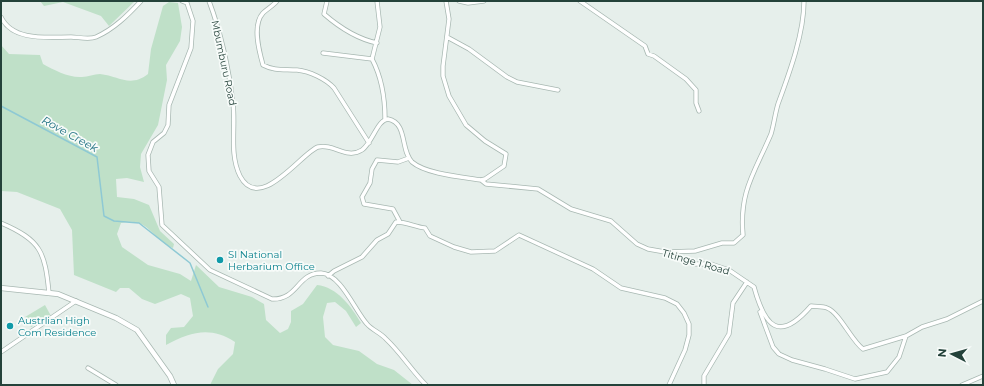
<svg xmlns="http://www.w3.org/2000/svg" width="984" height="386" font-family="Montserrat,sans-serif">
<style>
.green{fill:#bfe0c8}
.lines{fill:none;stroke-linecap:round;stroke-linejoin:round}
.stream{stroke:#8ec9d4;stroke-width:1.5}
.minor-casing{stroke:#a8b8b2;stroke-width:5}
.tertiary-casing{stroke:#a8b8b2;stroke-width:6}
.minor{stroke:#fff;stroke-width:3.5}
.tertiary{stroke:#fff;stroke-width:4.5}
.culture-dot{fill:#0f9aa8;stroke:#f7fbf9;stroke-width:1.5}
.labels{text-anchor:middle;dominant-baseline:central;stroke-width:3.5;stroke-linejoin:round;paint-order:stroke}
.street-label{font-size:10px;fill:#24423a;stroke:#f7fbf9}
.culture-label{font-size:10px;fill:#0d838f;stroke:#f7fbf9;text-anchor:start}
.water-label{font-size:11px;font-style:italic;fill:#1c6f80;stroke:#f7fbf9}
</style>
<rect width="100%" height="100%" fill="#e6efeb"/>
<path class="green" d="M 40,1 L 135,1 L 109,26 L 101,16 L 63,2 L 44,6 Z
M 169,2 L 178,3 L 182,27 L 180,41 L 166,65 L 167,80 L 158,125 L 141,154 L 140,167 L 144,182 L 127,178 L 116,179 L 117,197 L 134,199 L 149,205 L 160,231 L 174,244 L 173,248 C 151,239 149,216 121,223 L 117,234 L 122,247 L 148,265 L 180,274 L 191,281 L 196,265 L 219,287 L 252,297 L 264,304 L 266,320 L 280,333 L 288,329 L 291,322 L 291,311 L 303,304 L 317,285 C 337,287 351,306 361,323 L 356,327 L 346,311 L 335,302 L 327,303 L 323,317 L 325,337 L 333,345 L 359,351 L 377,364 L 394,370 L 413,385 L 210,385 L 218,369 L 233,354 L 235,342 C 210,326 191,332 166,345 L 166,335 L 171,328 L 184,327 L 193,316 L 190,298 L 181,294 L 155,304 L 142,299 L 129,288 L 120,288 L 116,292 L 74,275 L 72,230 L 60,209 L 17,192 L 1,191 L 1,45 L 9,54 L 40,55 L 43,64 C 54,70 69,78 82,77 C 88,77 94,74 100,74 C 119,76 130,88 148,74 L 151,49 L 163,6 Z
M 45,305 L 51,316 L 31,327 L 25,317 Z"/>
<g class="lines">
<path class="stream" d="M 1,106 L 97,157 L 104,216 L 114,221 L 139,223 L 190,263 L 208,307"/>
<defs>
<path id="minor" d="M 182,1 L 187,3 L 193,21 L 191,48 L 169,105 L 168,125 L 164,133 L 153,142 L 148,155 L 149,171 L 159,187 L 162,225 L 210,270 L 272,299 C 298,300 297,273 321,273 C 341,274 355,311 367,324 C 372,330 381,333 386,339 C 401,353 412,371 426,385
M 209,1 C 221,33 229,70 233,104 C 236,127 229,154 240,176 C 260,214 302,152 318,147 C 334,143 346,160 362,150 C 373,142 377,120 388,119 C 408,123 400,150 412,162 C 426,174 462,177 481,180 L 485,179 L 504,166 L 506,154 L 485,141 L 466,125 L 449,96 L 443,76 L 443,66 L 449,19 L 446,1
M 277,1 C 273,6 267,9 263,13 C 252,25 259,51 263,65 C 274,71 285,69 297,70 C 309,71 326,79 334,88 L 369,143
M 327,1 L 324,14 C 339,27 358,39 377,43
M 377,1 L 380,27 L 372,59 C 382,78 385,97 385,119
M 459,1 L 468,3 L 484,1
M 580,1 L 645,46 L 648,54 L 654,56 L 686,79 L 696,90 L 696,103 L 699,111
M 1,17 C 13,42 49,37 71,37 C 78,37 89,40 96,37 C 114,29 128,15 141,1
M 447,37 L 469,49 L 507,77 L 517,82 L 558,90
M 323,53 L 372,59
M 481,180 L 486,184 L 538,189 L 571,209 L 611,221 L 637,244 L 648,249 L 665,252 L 696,264 L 711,264 L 729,270 L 754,287 C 765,327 779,343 811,306 C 816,307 822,306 827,308 C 840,313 851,340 863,349 L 906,336 L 922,327 L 947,319 L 983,301
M 400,222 L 393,209 L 364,204 L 362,197 L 370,183 L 372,169 L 377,160 L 398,162 L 409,158
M 1,223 C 41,240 45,252 49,293
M 668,252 L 695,251 L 722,243 L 734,243 L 743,235 C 739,191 755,172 771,134 C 774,124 775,114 778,104 C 789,74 804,34 804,1
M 328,276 L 334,271 L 362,257 L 377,240 L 388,234 L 396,222 C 407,222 415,227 425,228 L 430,236 L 454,247 L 471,252 L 495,251 L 519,235 L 593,269 L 621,288 L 665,298 L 677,304 L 684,313 L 689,324 L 689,335 L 685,350 L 669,385
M 760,312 L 773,347 L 779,354 L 792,360 L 825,369 L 855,379 L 887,372 L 899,357 L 906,336
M 1,352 L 76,301
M 88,368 L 116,385
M 704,385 L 704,376 L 729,334 L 733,303 L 747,282
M 962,385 L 983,376"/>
<path id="tertiary" d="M 1,288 L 58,294 L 116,318 L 137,330 L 170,376 L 174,385"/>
</defs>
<use href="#minor" class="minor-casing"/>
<use href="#tertiary" class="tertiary-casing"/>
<use href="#minor" class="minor"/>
<use href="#tertiary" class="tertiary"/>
</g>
<g class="culture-dot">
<circle cx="220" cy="260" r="4"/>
<circle cx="10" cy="326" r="4"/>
</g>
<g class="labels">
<g class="street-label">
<text transform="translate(224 63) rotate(78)">Mbumburu Road</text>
<text transform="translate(696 262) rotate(16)">Titinge 1 Road</text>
</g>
<g class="culture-label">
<text x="228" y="254">SI National<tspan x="228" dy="12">Herbarium Office</tspan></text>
<text x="18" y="320">Austrlian High<tspan x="18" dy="12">Com Residence</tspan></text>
</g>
<g class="water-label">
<text transform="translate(70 134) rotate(29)">Rove Creek</text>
</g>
</g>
<rect width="984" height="386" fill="none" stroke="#24423a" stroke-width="4"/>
<g transform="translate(952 354) rotate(276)" stroke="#f7fbf9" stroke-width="3" paint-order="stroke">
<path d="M0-3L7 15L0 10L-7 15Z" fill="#24423a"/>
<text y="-6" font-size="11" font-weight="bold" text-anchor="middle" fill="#24423a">N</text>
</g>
</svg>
